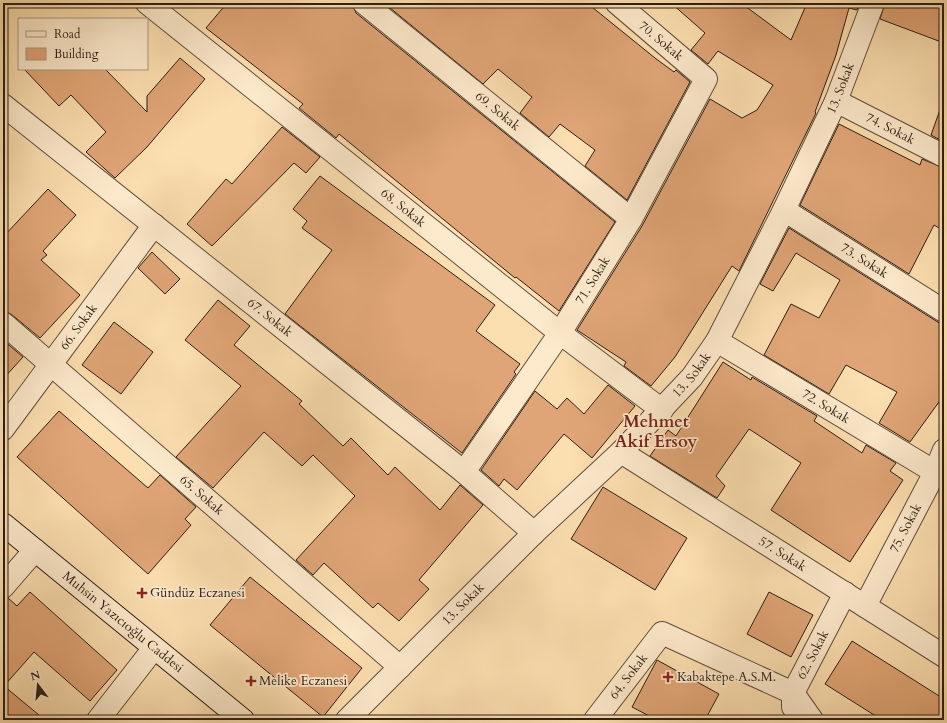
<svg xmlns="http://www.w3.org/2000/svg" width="947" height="723" font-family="Cardo,serif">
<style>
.building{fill:#e0a576;stroke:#2c1e15}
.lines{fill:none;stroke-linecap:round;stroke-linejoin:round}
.street-casing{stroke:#604e3c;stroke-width:24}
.secondary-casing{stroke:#2c1e15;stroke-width:24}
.street{stroke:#fdeacc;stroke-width:22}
.secondary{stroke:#fdeacc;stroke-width:22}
.poi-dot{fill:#8f2418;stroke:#fdeacc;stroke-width:1.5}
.labels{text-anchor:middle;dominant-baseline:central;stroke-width:3.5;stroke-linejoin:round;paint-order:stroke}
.street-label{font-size:13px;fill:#2c1e15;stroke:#fdeacc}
.poi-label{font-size:13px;fill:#2c1e15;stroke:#fdeacc;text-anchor:start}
.district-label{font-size:17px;font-weight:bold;fill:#7a1f14;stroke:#fdeacc}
</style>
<rect width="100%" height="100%" fill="#fcdfb0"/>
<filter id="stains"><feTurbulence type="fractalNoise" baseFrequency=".005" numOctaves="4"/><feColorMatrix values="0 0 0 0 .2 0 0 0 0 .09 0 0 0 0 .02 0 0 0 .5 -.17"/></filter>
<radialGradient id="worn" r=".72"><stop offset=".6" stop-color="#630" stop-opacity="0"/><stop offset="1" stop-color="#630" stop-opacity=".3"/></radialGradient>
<path class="building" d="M 227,3 L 352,3 L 356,13 L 615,222 L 559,311 L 516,277 L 515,278 L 339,134 L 336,138 L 299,108 L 303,104 L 206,28 Z
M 384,3 L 587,3 L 655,58 L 674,72 L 676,70 L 690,82 L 627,200 L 585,166 L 595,150 L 560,124 L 549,137 L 520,113 L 532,97 L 498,69 L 483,84 Z
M 671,3 L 741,3 L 791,40 L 807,3 L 860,3 L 857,10 L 849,8 L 836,55 L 815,112 L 816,113 L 739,271 L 732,266 L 675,357 L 651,386 L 624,366 L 626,362 L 577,330 L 642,226 L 710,99 L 742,118 L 757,110 L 773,85 L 718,51 L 708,64 L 691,50 L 705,33 Z
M 885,3 L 944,3 L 944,43 L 880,19 Z
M 180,58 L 205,79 L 147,147 L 115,178 L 86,152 L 106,132 L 71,95 L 59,106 L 24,69 L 105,69 L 147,112 L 147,96 Z
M 941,107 L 944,107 L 944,142 L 931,135 Z
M 839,124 L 920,165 L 922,159 L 944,168 L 944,231 L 934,225 L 909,274 L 800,205 Z
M 282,127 L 320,157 L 306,173 L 294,163 L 212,246 L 187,224 L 226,179 L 232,184 Z
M 320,176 L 495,305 L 476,331 L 520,364 L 514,372 L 516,374 L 462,453 L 285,314 L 332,250 L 302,228 L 307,221 L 293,209 Z
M 48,189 L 76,215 L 43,251 L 47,255 L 41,260 L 80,295 L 40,338 L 11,314 L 3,311 L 3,237 Z
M 789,228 L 944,326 L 944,395 L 910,442 L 879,423 L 897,392 L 846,365 L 829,394 L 764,355 L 791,304 L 819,318 L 840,280 L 796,253 L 773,291 L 760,284 Z
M 152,252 L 180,279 L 165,294 L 138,268 Z
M 218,300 L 250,326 L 234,345 L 302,401 L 299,404 L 343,446 L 351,438 L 388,475 L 395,467 L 440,510 L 460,485 L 483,505 L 419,580 L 429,589 L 399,621 L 378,603 L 373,608 L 324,563 L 313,575 L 296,560 L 355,496 L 313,455 L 302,466 L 264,432 L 213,488 L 176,457 L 241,386 L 185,340 Z
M 114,322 L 153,352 L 121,394 L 82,365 Z
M 3,340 L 23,357 L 3,379 Z
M 723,362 L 751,380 L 752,377 L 817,416 L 814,421 L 862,453 L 866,445 L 896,463 L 890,471 L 903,480 L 850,562 L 771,510 L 801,463 L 749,429 L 716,476 L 725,486 L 717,498 L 650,456 L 668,430 L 676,436 Z
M 608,385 L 635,406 L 592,458 L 564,434 L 517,490 L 504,479 L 499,486 L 481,470 L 535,391 L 557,409 L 567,398 L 584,414 Z
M 59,411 L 148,488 L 160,475 L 196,507 L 185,519 L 191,525 L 148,574 L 17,457 Z
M 603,487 L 687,538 L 655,590 L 571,539 Z
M 250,577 L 362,668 L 323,717 L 210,625 Z
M 30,592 L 117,670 L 90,701 L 34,652 L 4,686 L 45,720 L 3,720 L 3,599 L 8,598 L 17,606 Z
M 769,592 L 813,615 L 791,657 L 747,634 Z
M 852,641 L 944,699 L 944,720 L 882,720 L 825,684 Z
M 657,660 L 719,694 L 705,720 L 657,720 L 632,707 Z"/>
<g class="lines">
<defs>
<g id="street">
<path id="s1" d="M 147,3 L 560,333 L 662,410"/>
<path id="s2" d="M 364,3 L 631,219"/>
<path id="s3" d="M 836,101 L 944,156"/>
<path id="s4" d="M 3,105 L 464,472 L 534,533"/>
<path id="s5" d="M 784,210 L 944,311"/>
<path id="s6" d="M 3,323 L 400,667"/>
<path id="s7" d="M 717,341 L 935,472"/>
<path id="s8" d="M 3,429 L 154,225"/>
<path id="s9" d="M 621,452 L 944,656"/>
<path id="s10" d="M 464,472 L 560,333 L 631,219 L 706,79 L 617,3"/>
<path d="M 3,587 L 35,550"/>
<path id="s11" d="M 865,606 L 935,472 L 944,450"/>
<path id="s12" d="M 793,707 L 793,693 L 845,593"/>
<path d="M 98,720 L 154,648"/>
<path id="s13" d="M 347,720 L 534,533 L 621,452 L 692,377 L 717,341 L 784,210 L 836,101 L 873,3"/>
<path id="s14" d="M 595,720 L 662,633 L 793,693 L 812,720"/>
</g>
<g id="secondary">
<path id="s15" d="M 3,524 L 243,720"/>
</g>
</defs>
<use href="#street" class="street-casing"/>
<use href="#secondary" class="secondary-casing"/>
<use href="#street" class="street"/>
<use href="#secondary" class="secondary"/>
</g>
<g class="poi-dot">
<path d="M140 587h4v4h4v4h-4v4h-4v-4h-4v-4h4z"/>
<path d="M666 671h4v4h4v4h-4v4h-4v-4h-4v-4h4z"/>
<path d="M249 675h4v4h4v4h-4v4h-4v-4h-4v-4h4z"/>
</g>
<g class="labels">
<g class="street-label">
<text transform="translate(661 41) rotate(40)">70. Sokak</text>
<text stroke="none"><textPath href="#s13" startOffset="812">13. Sokak</textPath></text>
<text stroke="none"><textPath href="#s2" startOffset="172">69. Sokak</textPath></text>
<text stroke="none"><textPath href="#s3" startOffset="61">74. Sokak</textPath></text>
<text stroke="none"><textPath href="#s1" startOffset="328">68. Sokak</textPath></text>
<text stroke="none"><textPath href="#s5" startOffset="95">73. Sokak</textPath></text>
<text stroke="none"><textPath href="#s10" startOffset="231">71. Sokak</textPath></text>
<text stroke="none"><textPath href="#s4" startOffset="341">67. Sokak</textPath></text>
<text stroke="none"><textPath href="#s8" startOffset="127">66. Sokak</textPath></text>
<text stroke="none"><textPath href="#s13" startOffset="488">13. Sokak</textPath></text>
<text stroke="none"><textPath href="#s7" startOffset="127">72. Sokak</textPath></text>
<text stroke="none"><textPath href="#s6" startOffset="263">65. Sokak</textPath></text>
<text stroke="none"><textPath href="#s11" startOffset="88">75. Sokak</textPath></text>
<text stroke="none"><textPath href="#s9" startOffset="191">57. Sokak</textPath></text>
<text stroke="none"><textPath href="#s13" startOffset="164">13. Sokak</textPath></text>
<text stroke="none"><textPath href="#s15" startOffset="155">Muhsin Yazıcıoğlu Caddesi</textPath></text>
<text stroke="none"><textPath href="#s12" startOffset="57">62. Sokak</textPath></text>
<text stroke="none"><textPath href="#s14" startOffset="55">64. Sokak</textPath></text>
</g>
<g class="poi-label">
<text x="150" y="593">Gündüz Eczanesi</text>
<text x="677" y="677">Kabaktepe A.S.M.</text>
<text x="259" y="681">Melike Eczanesi</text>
</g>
<g class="district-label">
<text x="656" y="421">Mehmet<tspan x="656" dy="20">Akif Ersoy</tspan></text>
</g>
</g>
<rect width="947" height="723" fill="none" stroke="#fcdfb0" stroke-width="16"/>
<rect x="4" y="4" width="939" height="715" fill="none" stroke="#2c1e15" stroke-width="2"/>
<rect x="8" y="8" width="931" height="707" fill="none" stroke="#2c1e15"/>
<rect x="18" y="18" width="130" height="52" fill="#fdeacc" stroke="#a99883"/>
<rect x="26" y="31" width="20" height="6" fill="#fdeacc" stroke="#a99883"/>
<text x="54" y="38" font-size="12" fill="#2c1e15">Road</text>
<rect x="26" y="48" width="20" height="12" fill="#e0a576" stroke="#a99883"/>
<text x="54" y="58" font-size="12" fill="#2c1e15">Building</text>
<g transform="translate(38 685) rotate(344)" stroke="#fdeacc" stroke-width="3" paint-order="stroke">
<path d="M0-3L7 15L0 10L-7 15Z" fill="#2c1e15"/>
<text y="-6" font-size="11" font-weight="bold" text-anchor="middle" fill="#2c1e15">N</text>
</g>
<rect width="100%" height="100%" filter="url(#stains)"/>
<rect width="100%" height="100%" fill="url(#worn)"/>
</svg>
